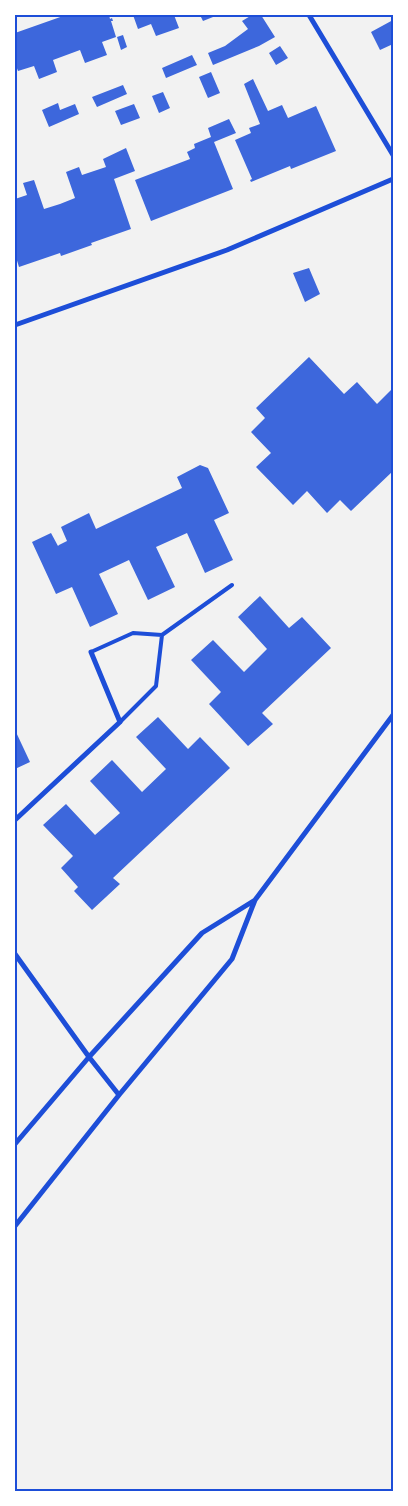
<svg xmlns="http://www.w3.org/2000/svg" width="408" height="1506" font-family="'Asap Condensed',sans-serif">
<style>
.building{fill:#3d67dc}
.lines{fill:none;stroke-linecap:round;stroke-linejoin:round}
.service{stroke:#1d4ed8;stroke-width:4}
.minor{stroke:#1d4ed8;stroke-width:5}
.neatline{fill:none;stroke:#1d4ed8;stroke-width:2}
</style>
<rect width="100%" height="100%" fill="#f2f2f2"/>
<path class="building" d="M 66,15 L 109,15 L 110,19 L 112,18 L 113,21 L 111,21 L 116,37 L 102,42 L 107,55 L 85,63 L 80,50 L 53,60 L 57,72 L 39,79 L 34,66 L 18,71 L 15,63 L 15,33 Z
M 133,15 L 174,15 L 179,28 L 156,36 L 151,24 L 138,29 Z
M 200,15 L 218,15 L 203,21 Z
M 252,15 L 261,15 L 275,37 L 259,46 L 213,65 L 208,53 L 225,46 L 248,29 L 242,21 Z
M 393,20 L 393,44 L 380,50 L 371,32 Z
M 123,35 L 127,47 L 121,50 L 117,37 Z
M 280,46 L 288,58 L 276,65 L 269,53 Z
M 192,55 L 197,65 L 166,78 L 162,68 Z
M 211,72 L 220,93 L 208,98 L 199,77 Z
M 253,79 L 268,111 L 282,105 L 288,118 L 316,106 L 336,151 L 291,169 L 290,166 L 251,182 L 250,180 L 252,179 L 235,140 L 251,133 L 249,128 L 260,124 L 244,84 Z
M 123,85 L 127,94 L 97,107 L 92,97 Z
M 163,92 L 170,108 L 159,113 L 152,96 Z
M 58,103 L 60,110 L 75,104 L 79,114 L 49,127 L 42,110 Z
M 134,104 L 140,118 L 121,125 L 115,111 Z
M 229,119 L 236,133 L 214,142 L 233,189 L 151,221 L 135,180 L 190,159 L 187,152 L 195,148 L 194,144 L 211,137 L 208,128 Z
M 126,148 L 135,171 L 114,179 L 131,229 L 91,243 L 92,245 L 61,256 L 60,253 L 19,267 L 15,254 L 15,199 L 27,195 L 23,183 L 34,180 L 44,209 L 60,204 L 75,198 L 66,172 L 79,167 L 82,175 L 106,167 L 103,159 Z
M 309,268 L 320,294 L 305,302 L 293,273 Z
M 309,357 L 344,394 L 357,382 L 377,404 L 393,388 L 393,471 L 351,511 L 340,500 L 327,513 L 307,491 L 293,505 L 256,467 L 271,453 L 251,432 L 265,418 L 256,408 Z
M 200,465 L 208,468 L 229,513 L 214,520 L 233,560 L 205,573 L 187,533 L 156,547 L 175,587 L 148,600 L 129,560 L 99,574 L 118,614 L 90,627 L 72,587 L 56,594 L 32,542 L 51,533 L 58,546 L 59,545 L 67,541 L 61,527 L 89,513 L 96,529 L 182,488 L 177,477 Z
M 260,596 L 289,628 L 302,617 L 331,648 L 262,713 L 273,724 L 248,746 L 209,704 L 221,692 L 191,660 L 213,640 L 244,672 L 267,649 L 238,617 Z
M 158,717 L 188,749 L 200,737 L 230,768 L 113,878 L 120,884 L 92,910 L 74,891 L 78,887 L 61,868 L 73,856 L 43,825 L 66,804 L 95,835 L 120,813 L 90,781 L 112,760 L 142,792 L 166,769 L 136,737 Z
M 15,730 L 30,762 L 15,769 Z"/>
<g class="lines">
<path class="service" d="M 91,652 L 133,633 L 162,635 L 232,585
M 120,722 L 156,686 L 162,635
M 15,1490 L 16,1491"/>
<path class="minor" d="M 309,15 L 393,155
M 15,325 L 227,250 L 393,179
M 15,820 L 120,722 L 91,652
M 15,954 L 89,1057 L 119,1095
M 15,1144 L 89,1057 L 202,933 L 255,900
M 15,1226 L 119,1095 L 232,959 L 255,900 L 393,715"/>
</g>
<rect width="408" height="1506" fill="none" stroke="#ffffff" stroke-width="32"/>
<rect x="16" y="16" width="376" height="1474" class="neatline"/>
</svg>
